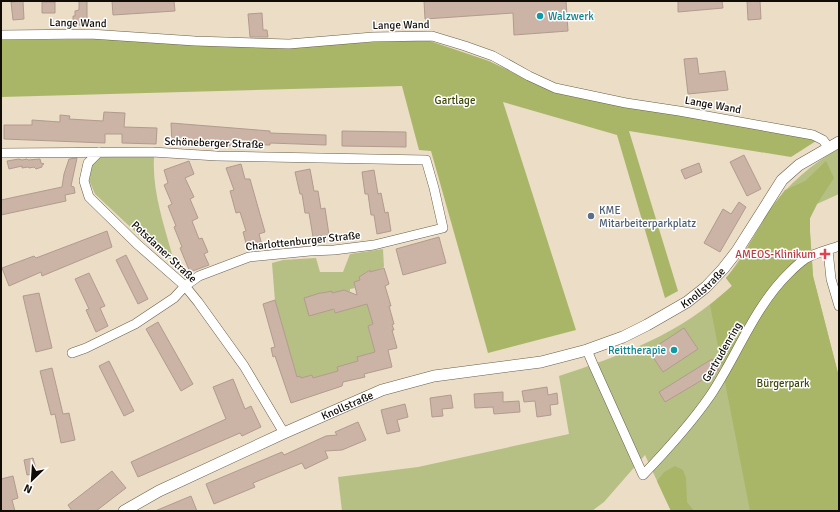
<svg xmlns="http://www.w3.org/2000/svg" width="840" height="512" font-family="Signika,sans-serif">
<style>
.green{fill:#b6c085}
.forest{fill:#a9b667}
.building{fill:#cbb3a6;stroke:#b29b8e}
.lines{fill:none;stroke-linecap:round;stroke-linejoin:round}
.minor-casing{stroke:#6a5e4a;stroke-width:10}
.tertiary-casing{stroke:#6a5e4a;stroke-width:12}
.minor{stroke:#fff;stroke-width:9}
.tertiary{stroke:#fff;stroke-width:11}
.culture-dot{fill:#0f9aa8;stroke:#fff;stroke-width:1.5}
.service-dot{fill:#5c6f8a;stroke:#fff;stroke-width:1.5}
.health-dot{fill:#e0444e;stroke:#fff;stroke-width:1.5}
.labels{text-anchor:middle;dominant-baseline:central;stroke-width:3;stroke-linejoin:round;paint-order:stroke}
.culture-label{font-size:11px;fill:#0d838f;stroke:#fff;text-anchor:start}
.street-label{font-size:11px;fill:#110c05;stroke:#fff}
.park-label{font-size:11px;fill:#40470a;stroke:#fff}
.service-label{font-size:11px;fill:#4e5e75;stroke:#fff;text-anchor:start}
.health-label{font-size:11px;fill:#be3a42;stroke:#fff;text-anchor:end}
</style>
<rect width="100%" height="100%" fill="#ebddc6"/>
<path class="green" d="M 839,148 L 839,194 L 817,204 L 810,218 L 810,232 L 813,276 L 839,377 L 839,511 L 671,511 L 645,455 L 604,502 L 592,511 L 342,511 L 338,477 L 418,467 L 569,434 L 559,376 C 589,366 619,356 648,342 C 679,328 706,309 732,286 L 726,278 C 743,257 754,234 769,211 C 787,185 812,164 839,148 Z
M 101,156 L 154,157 C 152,193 165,227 174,262 L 142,238 L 95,194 L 89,180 L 92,165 Z
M 383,249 L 384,267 L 374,271 L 371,274 L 369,270 L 360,277 L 360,280 L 354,282 L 355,288 L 350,289 L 350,292 L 344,290 L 337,296 L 336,292 L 332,293 L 331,291 L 326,293 L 326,295 L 320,293 L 313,299 L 333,309 L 335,313 L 367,303 L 373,324 L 368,326 L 375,352 L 338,371 L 313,378 L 312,375 L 301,378 L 300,376 L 297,377 L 275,301 L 272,263 L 283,260 L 316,258 L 320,272 L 343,272 L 350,254 Z"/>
<path class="forest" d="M 108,39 L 275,46 L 427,40 L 489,61 L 547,89 L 574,97 L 811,138 L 816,141 L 791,157 L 629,131 L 678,291 L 665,298 L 617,135 L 503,102 L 576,330 L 488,353 L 431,151 L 419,150 L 402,86 L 1,97 L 1,40 Z
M 826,161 L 834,178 L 817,204 L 810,218 L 810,232 L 813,276 L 839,377 L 839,511 L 750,511 L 710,305 L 732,286 L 726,278 L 739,262 L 769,211 L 785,190 L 805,181 Z
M 675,466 L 683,470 L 686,478 L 687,502 L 694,511 L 671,511 L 657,481 L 664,472 Z"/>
<path class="building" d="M 23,1 L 24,19 L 13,20 L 11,2 Z
M 79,1 L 87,1 L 87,25 L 73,25 L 73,16 L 75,16 L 75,11 L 79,10 Z
M 112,1 L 174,1 L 175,11 L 113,15 Z
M 424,1 L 566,1 L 568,31 L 514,35 L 513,13 L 425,19 Z
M 678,1 L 722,1 L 723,8 L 678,12 Z
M 747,1 L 760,1 L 761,19 L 748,20 Z
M 42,2 L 55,2 L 55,13 L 42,13 Z
M 262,13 L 263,30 L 267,30 L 268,37 L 250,37 L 248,14 Z
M 697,58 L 699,74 L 725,71 L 728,90 L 688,94 L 684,59 Z
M 104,112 L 125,113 L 124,127 L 157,128 L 156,144 L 122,143 L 122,134 L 105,134 L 105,143 L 4,139 L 4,125 L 32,125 L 32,120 L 60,122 L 60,115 L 70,116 L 69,119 L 103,121 Z
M 171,123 L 270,131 L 270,133 L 326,135 L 326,145 L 270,143 L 270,145 L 237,144 L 237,146 L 172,144 Z
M 342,131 L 406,132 L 406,147 L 342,146 Z
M 744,155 L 761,189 L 747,196 L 730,162 Z
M 77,158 L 71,186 L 74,187 L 75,193 L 65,195 L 66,201 L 1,215 L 1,200 L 62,187 L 64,174 L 69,159 Z
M 19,159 L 22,160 L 27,159 L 28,160 L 40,159 L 41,163 L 44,164 L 42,165 L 42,167 L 36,169 L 34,167 L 29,168 L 28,167 L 22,168 L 22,166 L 9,169 L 7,161 Z
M 189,161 L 194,174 L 185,178 L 194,197 L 190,199 L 198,218 L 192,221 L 199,239 L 202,238 L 208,252 L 204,254 L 209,265 L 190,272 L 180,248 L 182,247 L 174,227 L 176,226 L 168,206 L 172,204 L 164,185 L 168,183 L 164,170 Z
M 699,163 L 702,172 L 685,179 L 681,170 Z
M 241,164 L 245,179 L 250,179 L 265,232 L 259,234 L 263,249 L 256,250 L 248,251 L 243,232 L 246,231 L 240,212 L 236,213 L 230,191 L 234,190 L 226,168 Z
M 310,169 L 314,191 L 318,191 L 321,209 L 325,208 L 329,235 L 313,237 L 309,213 L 305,213 L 302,194 L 300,194 L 295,172 Z
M 374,170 L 378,194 L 381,193 L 385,213 L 388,212 L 391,231 L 377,234 L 374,215 L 371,215 L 368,194 L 365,194 L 362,172 Z
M 739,202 L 746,207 L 720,252 L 704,243 L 723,209 L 731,214 Z
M 107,231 L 112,247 L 42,276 L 41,272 L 9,286 L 2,268 L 34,256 L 36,258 Z
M 439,237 L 446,263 L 403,275 L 396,249 Z
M 126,255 L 148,299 L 138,304 L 116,260 Z
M 384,268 L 389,284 L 385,286 L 391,306 L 389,306 L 394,324 L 392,325 L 394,330 L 392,330 L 397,348 L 388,350 L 392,367 L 364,374 L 365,377 L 343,382 L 342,386 L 291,403 L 275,356 L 273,357 L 271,348 L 275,347 L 263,304 L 275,300 L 297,377 L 300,376 L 301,378 L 312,375 L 313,378 L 338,371 L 337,367 L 358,361 L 357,357 L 375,352 L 368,326 L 373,324 L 367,304 L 335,313 L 334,309 L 309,316 L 304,298 L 320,293 L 322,293 L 332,291 L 332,293 L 344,290 L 357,295 L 354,282 L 360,280 L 359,277 L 370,270 L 370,272 Z
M 89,273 L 105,306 L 100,308 L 108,326 L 96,332 L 86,310 L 89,309 L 75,279 Z
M 39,293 L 52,348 L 36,352 L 23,296 Z
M 158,322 L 193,384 L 181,391 L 146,329 Z
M 684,328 L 698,349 L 663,372 L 649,351 Z
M 712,359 L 719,370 L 665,402 L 659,392 Z
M 109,361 L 134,411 L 124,416 L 99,366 Z
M 52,368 L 63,414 L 69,413 L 75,440 L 61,443 L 55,414 L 51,415 L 40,371 Z
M 233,379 L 245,409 L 251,406 L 261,427 L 242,436 L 240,433 L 138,477 L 131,462 L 226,419 L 213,387 Z
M 547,387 L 548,395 L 557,393 L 558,404 L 550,405 L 551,415 L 537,417 L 535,401 L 524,402 L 522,391 Z
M 503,392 L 503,402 L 519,401 L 520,412 L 494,414 L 493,407 L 475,408 L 474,394 Z
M 451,395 L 453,408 L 442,409 L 443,416 L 432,417 L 430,398 Z
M 405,404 L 408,417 L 397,420 L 400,431 L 387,434 L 381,410 Z
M 358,422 L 366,440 L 342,450 L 325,451 L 328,458 L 305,469 L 302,463 L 253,483 L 255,487 L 214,504 L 206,484 L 282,452 L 284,455 L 326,436 L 337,435 L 335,432 Z
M 33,458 L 37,473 L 27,475 L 24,460 Z
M 112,471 L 126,488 L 96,511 L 72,511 L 68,505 Z
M 13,476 L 18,498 L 12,500 L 15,511 L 1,511 L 1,479 Z
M 191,496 L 197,511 L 155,511 Z"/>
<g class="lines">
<defs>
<path id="minor" d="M 1,35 L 90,34 L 195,41 L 289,44 L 373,37 L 432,36 L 465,46 L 493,56 L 529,76 L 555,88 L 626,103 L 679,111 L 813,135 L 823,140 L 829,148
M 99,152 L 88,163 L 84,181 L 89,197 L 137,244 L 185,286 L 198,302 L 244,366 L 284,433
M 1,153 L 152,152 L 217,156 L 426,160 L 434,188 L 443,228 L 374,245 L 334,250 L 310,251 L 249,257 L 199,276 L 185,286 L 174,298 L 135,324 L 86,348 L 72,353
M 828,250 L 831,279 L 839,306
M 587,350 L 592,362 L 643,475 C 667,450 690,425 710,396 C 737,356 754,307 789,273 C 794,268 799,263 805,259 C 815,253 828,250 839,246"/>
<g id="tertiary">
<path id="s1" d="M 124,511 L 159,491 L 284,433 L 382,390 L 434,376 L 541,362 L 587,350 L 623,337 L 647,325 L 687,302 L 706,287 L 723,269 L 737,251 L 782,180 L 799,165 L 839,142"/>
</g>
</defs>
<use href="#minor" class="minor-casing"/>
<use href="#tertiary" class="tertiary-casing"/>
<use href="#minor" class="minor"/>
<use href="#tertiary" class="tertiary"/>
</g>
<g class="culture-dot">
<circle cx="540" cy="16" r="4"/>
<circle cx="674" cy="350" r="4"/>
</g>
<circle class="service-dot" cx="591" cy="216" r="4"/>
<path class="health-dot" d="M823 248h4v4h4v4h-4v4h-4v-4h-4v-4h4z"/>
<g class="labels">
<g class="culture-label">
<text x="548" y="16">Walzwerk</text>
<text x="666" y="350" text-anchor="end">Reittherapie</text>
</g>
<g class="street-label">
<text transform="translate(78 23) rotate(1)">Lange Wand</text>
<text transform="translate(401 25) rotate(-1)">Lange Wand</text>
<text transform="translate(713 105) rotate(10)">Lange Wand</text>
<text transform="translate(214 143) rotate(2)">Schöneberger Straße</text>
<text transform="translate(303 241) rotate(-6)">Charlottenburger Straße</text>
<text transform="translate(164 252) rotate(43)">Potsdamer Straße</text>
<text stroke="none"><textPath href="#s1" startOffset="627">Knollstraße</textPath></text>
<text transform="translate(722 352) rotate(-60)">Gertrudenring</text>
<text stroke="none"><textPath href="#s1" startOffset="247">Knollstraße</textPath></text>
</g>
<g class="park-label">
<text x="455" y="100">Gartlage</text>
<text x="783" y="383">Bürgerpark</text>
</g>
<g class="service-label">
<text x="599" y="210">KME<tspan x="599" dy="13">Mitarbeiterparkplatz</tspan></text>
</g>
<g class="health-label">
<text x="816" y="254">AMEOS-Klinikum</text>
</g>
</g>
<rect width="840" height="512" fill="none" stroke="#110c05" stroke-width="4"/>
<g transform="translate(32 480) rotate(205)" stroke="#ffffff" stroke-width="3" paint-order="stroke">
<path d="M0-3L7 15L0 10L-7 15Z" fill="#110c05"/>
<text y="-6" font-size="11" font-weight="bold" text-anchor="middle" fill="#110c05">N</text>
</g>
</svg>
